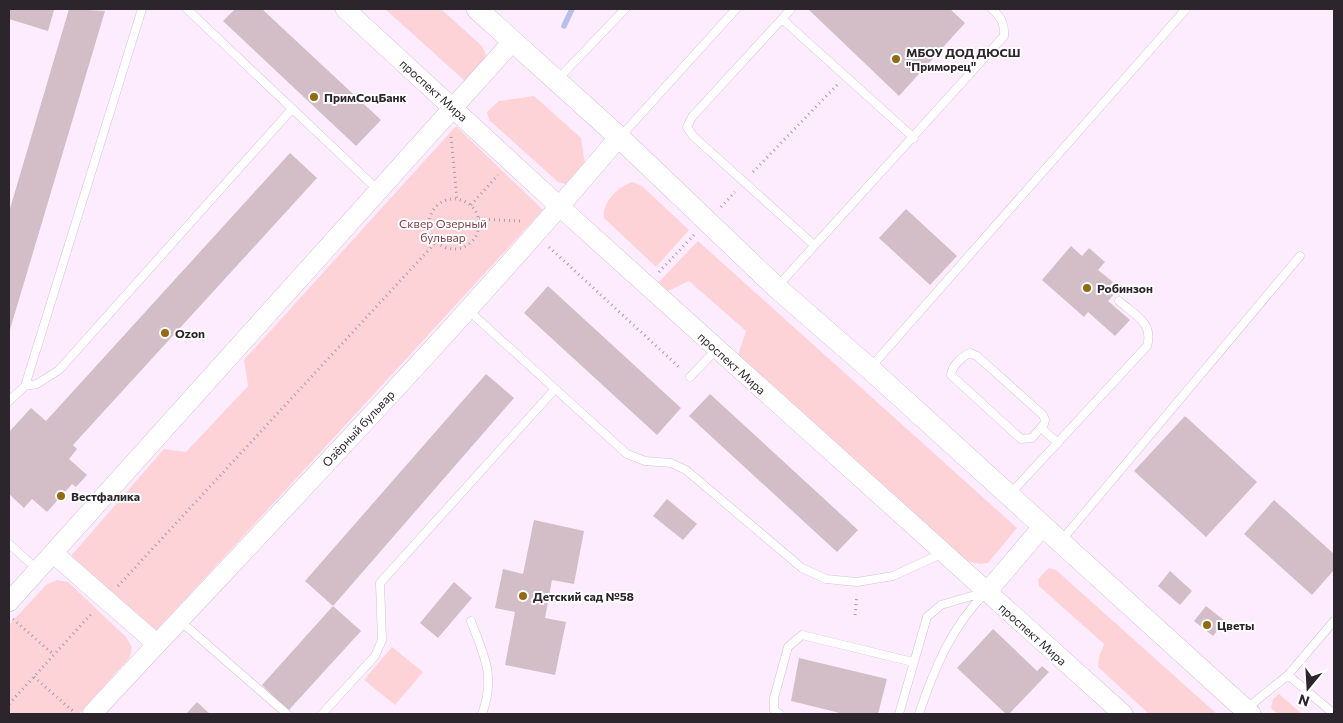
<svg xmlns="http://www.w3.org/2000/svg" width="1343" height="723" font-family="Commissioner,sans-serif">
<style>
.green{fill:#fed3d8}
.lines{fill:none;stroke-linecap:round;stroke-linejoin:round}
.stream{stroke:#b9bfec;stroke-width:5.5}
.building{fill:#d3bdc7}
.service-casing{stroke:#d3c3d4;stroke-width:9}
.tertiary-casing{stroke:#d3c3d4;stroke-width:20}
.secondary-casing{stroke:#d3c3d4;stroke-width:22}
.path{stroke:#a99ca9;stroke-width:3;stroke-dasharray:1 4;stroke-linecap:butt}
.service{stroke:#fff;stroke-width:8}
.tertiary{stroke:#fff;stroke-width:19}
.secondary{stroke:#fff;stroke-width:21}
.poi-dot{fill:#936a13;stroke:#fff;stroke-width:2}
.labels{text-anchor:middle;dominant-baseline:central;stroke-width:4;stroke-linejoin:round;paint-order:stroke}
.poi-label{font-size:12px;font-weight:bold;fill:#2c262c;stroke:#fff;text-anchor:start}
.street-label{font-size:12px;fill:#2c262c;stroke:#fff}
.park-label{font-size:12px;fill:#823f4a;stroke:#fff}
</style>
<rect width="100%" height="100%" fill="#fdecfe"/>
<path class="green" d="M 385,9 L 441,9 L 482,46 L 486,55 L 483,63 L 465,81 Z
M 534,96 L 581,138 L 585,164 L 569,185 L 558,182 L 489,120 L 487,112 L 499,101 Z
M 456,126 L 543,210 L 156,631 L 70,557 L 164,449 L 186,452 L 248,386 L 244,360 Z
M 633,182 L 642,186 L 689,230 L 656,267 L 604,218 C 602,202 618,186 633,182 Z
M 698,241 L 1017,528 L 988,563 L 980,564 L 967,561 L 737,358 L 746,331 L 689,281 L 662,294 L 654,287 Z
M 1049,568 L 1056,570 L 1217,714 L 1149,714 L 1098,667 L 1099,657 L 1104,644 L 1039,586 L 1038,579 Z
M 57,580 L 68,582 L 126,637 L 132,647 L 130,657 L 79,714 L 9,714 L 9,625 L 46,585 Z
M 392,647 L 423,672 L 395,705 L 364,680 Z
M 1279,694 L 1302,714 L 1278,714 L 1271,708 L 1273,699 Z"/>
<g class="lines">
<path class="stream" d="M 564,26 L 572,9"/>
</g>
<path class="building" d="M 9,9 L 54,10 L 48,31 L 9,19 Z
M 69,9 L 105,11 L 9,333 L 9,212 Z
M 235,9 L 262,9 L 381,120 L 356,146 L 223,21 Z
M 808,9 L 950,9 L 965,23 L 899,96 Z
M 290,153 L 317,178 L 73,445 L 77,449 L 69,459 L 87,475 L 76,487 L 72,484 L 47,512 L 32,499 L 24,508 L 9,494 L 9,432 L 31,408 L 46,421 Z
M 906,209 L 957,256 L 930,285 L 879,238 Z
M 1071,246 L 1082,256 L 1089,248 L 1105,262 L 1098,270 L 1113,282 L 1108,287 L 1115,293 L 1108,301 L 1130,320 L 1115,336 L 1088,312 L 1084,317 L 1042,280 Z
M 548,286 L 681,408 L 657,435 L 524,313 Z
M 486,374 L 514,398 L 333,606 L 305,581 Z
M 710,394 L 858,530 L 837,552 L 689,416 Z
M 1185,416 L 1257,482 L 1206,537 L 1134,471 Z
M 667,499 L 697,524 L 683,540 L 653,516 Z
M 1274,500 L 1334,554 L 1334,570 L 1312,595 L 1244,534 Z
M 534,520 L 584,531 L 574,584 L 552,580 L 545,618 L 566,622 L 555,675 L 505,665 L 515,612 L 495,608 L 503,569 L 523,574 Z
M 1170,571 L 1192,591 L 1180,605 L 1158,586 Z
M 454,582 L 472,598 L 438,638 L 420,623 Z
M 333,606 L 361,631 L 288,711 L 262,685 Z
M 1206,606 L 1225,621 L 1213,636 L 1194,621 Z
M 993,629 L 1037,671 L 1042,666 L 1049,672 L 1009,714 L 1006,714 L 957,668 Z
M 799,658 L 887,679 L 878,714 L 844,714 L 791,701 Z
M 197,702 L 210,714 L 186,714 Z"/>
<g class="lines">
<defs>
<path id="service" d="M 187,9 L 379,191
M 791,9 L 692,117 L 687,127 L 693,136 L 814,245
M 782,19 L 914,138
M 558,79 L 625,9
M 621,136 L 736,9
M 777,287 L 1004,36 C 1005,24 1001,17 992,9
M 468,310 L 627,454 L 645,461 L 671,463 L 686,470 L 802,568 L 826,579 L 857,582 L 893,576 L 943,553
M 970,353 L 977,356 L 1043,415 L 1045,420 L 1044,424 L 1032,438 L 1021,439 L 951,375 C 952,366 961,357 970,353 Z
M 871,367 L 1186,9
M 690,377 L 717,349
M 25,386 L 37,384 L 59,370 L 292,109
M 9,401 L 25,386 L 142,9
M 1041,428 L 1058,443
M 1010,494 L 1147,346 C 1154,323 1135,315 1119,301
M 1061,541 L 1300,256
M 9,544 L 38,570
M 179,620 L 287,714
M 471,621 C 484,656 496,676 482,714
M 1288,675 L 1334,714
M 1246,709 L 1288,675 L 1334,621
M 322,714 L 375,656 L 382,640 L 380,583 L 555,389
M 780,714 L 774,710 L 774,698 L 788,647 L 802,635 L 913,662
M 899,714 L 927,617 L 941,605 L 985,592
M 919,714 C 934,669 951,628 985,593"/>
<path id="tertiary" d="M 345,9 L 560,207 L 1123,714
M 53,553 L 157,644
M 987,592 L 1043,526
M 9,602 L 513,41
M 92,714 C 269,523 451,336 619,137"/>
<path id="secondary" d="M 477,9 L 619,137 L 776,287 L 869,368 L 1250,714"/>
</defs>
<use href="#service" class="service-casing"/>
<use href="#tertiary" class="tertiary-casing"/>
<use href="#secondary" class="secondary-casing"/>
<path class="path" d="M 451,137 L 457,199
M 753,172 L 837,85
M429 224a25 25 0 1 1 50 0a25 25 0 1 1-50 0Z
M 471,205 L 498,175
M 721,207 L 735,192
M 479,219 L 520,221 L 522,222
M 549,247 L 680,368
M 659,272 L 694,235
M 118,586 L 437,241
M 855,615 L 857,595
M 13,619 L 54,655
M 34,677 L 74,712
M 9,704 L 93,612"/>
<use href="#service" class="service"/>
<use href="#tertiary" class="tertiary"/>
<use href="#secondary" class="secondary"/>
</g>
<g class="poi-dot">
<circle cx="896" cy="59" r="5"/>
<circle cx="314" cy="97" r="5"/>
<circle cx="1087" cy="288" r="5"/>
<circle cx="165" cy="333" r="5"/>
<circle cx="61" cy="496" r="5"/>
<circle cx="523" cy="596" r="5"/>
<circle cx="1207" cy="625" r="5"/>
</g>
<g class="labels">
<g class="poi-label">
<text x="906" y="52">МБОУ ДОД ДЮСШ<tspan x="906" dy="14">"Приморец"</tspan></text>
<text x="324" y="97">ПримСоцБанк</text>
<text x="1097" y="288">Робинзон</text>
<text x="175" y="333">Ozon</text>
<text x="71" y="496">Вестфалика</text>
<text x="533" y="596">Детский сад №58</text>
<text x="1217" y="625">Цветы</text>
</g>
<g class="street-label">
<text transform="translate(434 90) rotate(42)">проспект Мира</text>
<text transform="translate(732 363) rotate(42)">проспект Мира</text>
<text transform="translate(358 428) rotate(-47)">Озёрный бульвар</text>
<text transform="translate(1033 634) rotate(42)">проспект Мира</text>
</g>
<g class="park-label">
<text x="443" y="223">Сквер Озерный<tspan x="443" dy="14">бульвар</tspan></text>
</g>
</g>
<rect width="1343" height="723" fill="none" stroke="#2c262c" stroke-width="20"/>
<g transform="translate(1308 688) rotate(198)" stroke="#ffffff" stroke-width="4" paint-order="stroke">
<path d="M0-4L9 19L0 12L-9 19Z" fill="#2c262c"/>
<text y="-8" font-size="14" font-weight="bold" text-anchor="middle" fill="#2c262c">N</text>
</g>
</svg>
